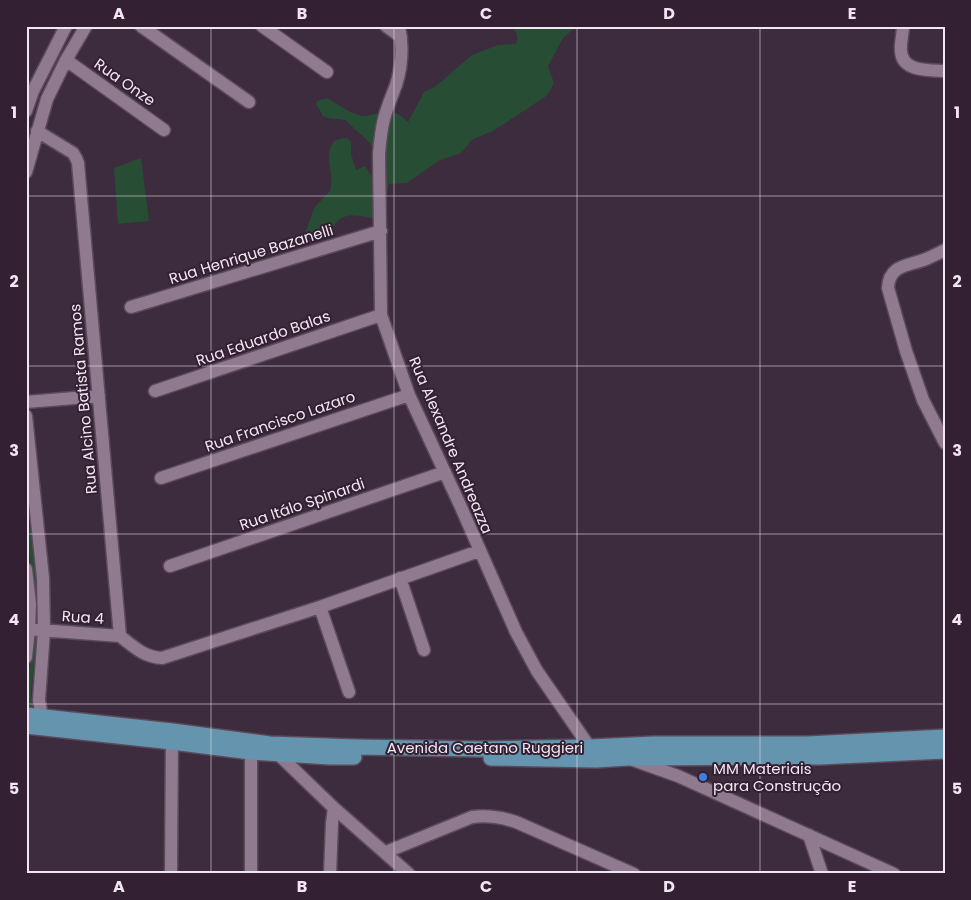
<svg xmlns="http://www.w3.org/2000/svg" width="971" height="900" font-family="Poppins,sans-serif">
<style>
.green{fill:#274d35}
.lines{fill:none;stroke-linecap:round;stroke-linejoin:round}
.minor-casing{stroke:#5a4a5a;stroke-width:15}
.major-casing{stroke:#5a4a5a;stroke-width:18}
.minor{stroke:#907a90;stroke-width:12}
.major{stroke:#6494ae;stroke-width:15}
.grid{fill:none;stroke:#f2e6f2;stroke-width:1;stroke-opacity:0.55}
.shop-dot{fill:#3f7fe0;stroke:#332133;stroke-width:2}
.labels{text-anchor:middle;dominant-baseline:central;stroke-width:4;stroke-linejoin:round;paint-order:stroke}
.street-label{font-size:15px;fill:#f2e6f2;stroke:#332133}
.poi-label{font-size:15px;fill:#f2e6f2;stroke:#332133;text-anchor:start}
.neatline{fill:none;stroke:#f2e6f2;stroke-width:2}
.grid-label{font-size:16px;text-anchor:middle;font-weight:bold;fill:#f2e6f2}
</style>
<rect width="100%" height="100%" fill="#3d2b3e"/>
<path class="green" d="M 512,26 L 577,26 L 563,38 L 548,66 L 554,83 L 550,91 L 545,97 L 493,131 L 473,139 L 461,153 L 440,160 L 407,183 L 389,184 L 384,206 L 387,220 C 377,219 355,214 347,216 C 338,218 337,223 332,228 C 324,235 312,240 302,239 L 301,237 L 306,231 L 314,208 L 330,191 C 331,185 332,180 331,175 C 329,159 324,138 347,138 L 351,142 L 351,154 L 356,170 L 365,166 L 371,175 L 376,177 L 376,153 L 369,142 L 345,120 L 328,118 L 323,116 L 316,104 L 317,101 L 327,98 C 338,104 350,114 363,116 C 367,116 371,115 375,114 C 390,110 396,111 408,122 L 424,92 L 436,86 L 472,55 L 498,45 L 516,44 C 519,37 517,32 512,26 Z
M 141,158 L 149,221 L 118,224 L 114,168 Z
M 29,528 L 31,529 L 39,606 L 39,624 L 37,624 L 35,623 L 35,605 L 27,529 Z
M 33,636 L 37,636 L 31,693 L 33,710 L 26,709 L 26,697 Z"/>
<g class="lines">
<defs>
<path id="minor" d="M 141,26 L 249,102
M 262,26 L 327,72
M 386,26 L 401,37
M 399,26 C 403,45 402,66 396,85 C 392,96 387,107 384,119 C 381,130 380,142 379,154 L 381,315 L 409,395 L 460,505 L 516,632 L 537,671 L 593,752
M 903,26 C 903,34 900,43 901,51 C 902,72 929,70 945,71
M 66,60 L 164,130
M 26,111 L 33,91 L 66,26
M 37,131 L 73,153 L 76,158 L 78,163 L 120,636 C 134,647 144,657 162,658 L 320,607 L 479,551
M 26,172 L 47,99 L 66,60 L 86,26
M 945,250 C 939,253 933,256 926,259 C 909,266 889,264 888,288 L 906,351 L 923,400 L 945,443
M 131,307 L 381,231
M 155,391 L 381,315
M 26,402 L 99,396
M 26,416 L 43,578 L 44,631 L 39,700 L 42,717
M 161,478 L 409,395
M 170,566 L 445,472
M 26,569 L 30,604 L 29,629 L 26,657
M 400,578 L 424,650
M 320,607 L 349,692
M 26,629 L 120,636
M 251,752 L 251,874
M 278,754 L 334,808 L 409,874
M 633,760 L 678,776 L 894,874
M 809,835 L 822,874
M 386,852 L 472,817 C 488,815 501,817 516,822 L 634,874
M 171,874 L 172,734
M 330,874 L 332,823 L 334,808"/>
<path id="major" d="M 26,715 L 172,731 L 270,744 L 356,747 L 479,749 L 590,747 L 654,744 L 807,744 L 945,737
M 26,726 L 172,742 L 251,752 L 330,757 L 354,757
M 491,758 L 596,760 L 627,758 L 820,757 L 945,751"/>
</defs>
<use href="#minor" class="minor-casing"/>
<use href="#major" class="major-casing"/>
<use href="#minor" class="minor"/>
<use href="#major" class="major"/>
</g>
<path class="grid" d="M 211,26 L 211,874M 394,26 L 394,874M 577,26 L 577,874M 760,26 L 760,874M 26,196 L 945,196M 26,366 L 945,366M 26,534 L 945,534M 26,704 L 945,704"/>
<circle class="shop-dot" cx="703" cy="777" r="5"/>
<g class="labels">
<g class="street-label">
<text transform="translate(125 82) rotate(35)">Rua Onze</text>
<text transform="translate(251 254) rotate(-17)">Rua Henrique Bazanelli</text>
<text transform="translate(263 338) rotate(-19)">Rua Eduardo Balas</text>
<text transform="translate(83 399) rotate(-95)">Rua Alcino Batista Ramos</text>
<text transform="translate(280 421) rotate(-19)">Rua Francisco Lazaro</text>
<text transform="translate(451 445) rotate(67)">Rua Alexandre Andreazza</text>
<text transform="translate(302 504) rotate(-19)">Rua Itálo Spinardi</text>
<text transform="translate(83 617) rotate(4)">Rua 4</text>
<text x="485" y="747">Avenida Caetano Ruggieri</text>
</g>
<g class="poi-label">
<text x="713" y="768">MM Materiais<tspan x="713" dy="17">para Construção</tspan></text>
</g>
</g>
<rect width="971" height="900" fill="none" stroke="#332133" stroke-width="55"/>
<rect x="28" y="28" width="916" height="844" class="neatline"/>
<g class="grid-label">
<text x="119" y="19">A</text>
<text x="302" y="19">B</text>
<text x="486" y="19">C</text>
<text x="669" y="19">D</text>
<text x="852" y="19">E</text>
<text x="14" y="118">1</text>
<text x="957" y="118">1</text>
<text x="14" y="287">2</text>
<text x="957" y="287">2</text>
<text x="14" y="456">3</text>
<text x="957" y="456">3</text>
<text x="14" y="625">4</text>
<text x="957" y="625">4</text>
<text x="14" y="794">5</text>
<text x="957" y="794">5</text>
<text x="119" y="892">A</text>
<text x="302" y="892">B</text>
<text x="486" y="892">C</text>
<text x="669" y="892">D</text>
<text x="852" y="892">E</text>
</g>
</svg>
